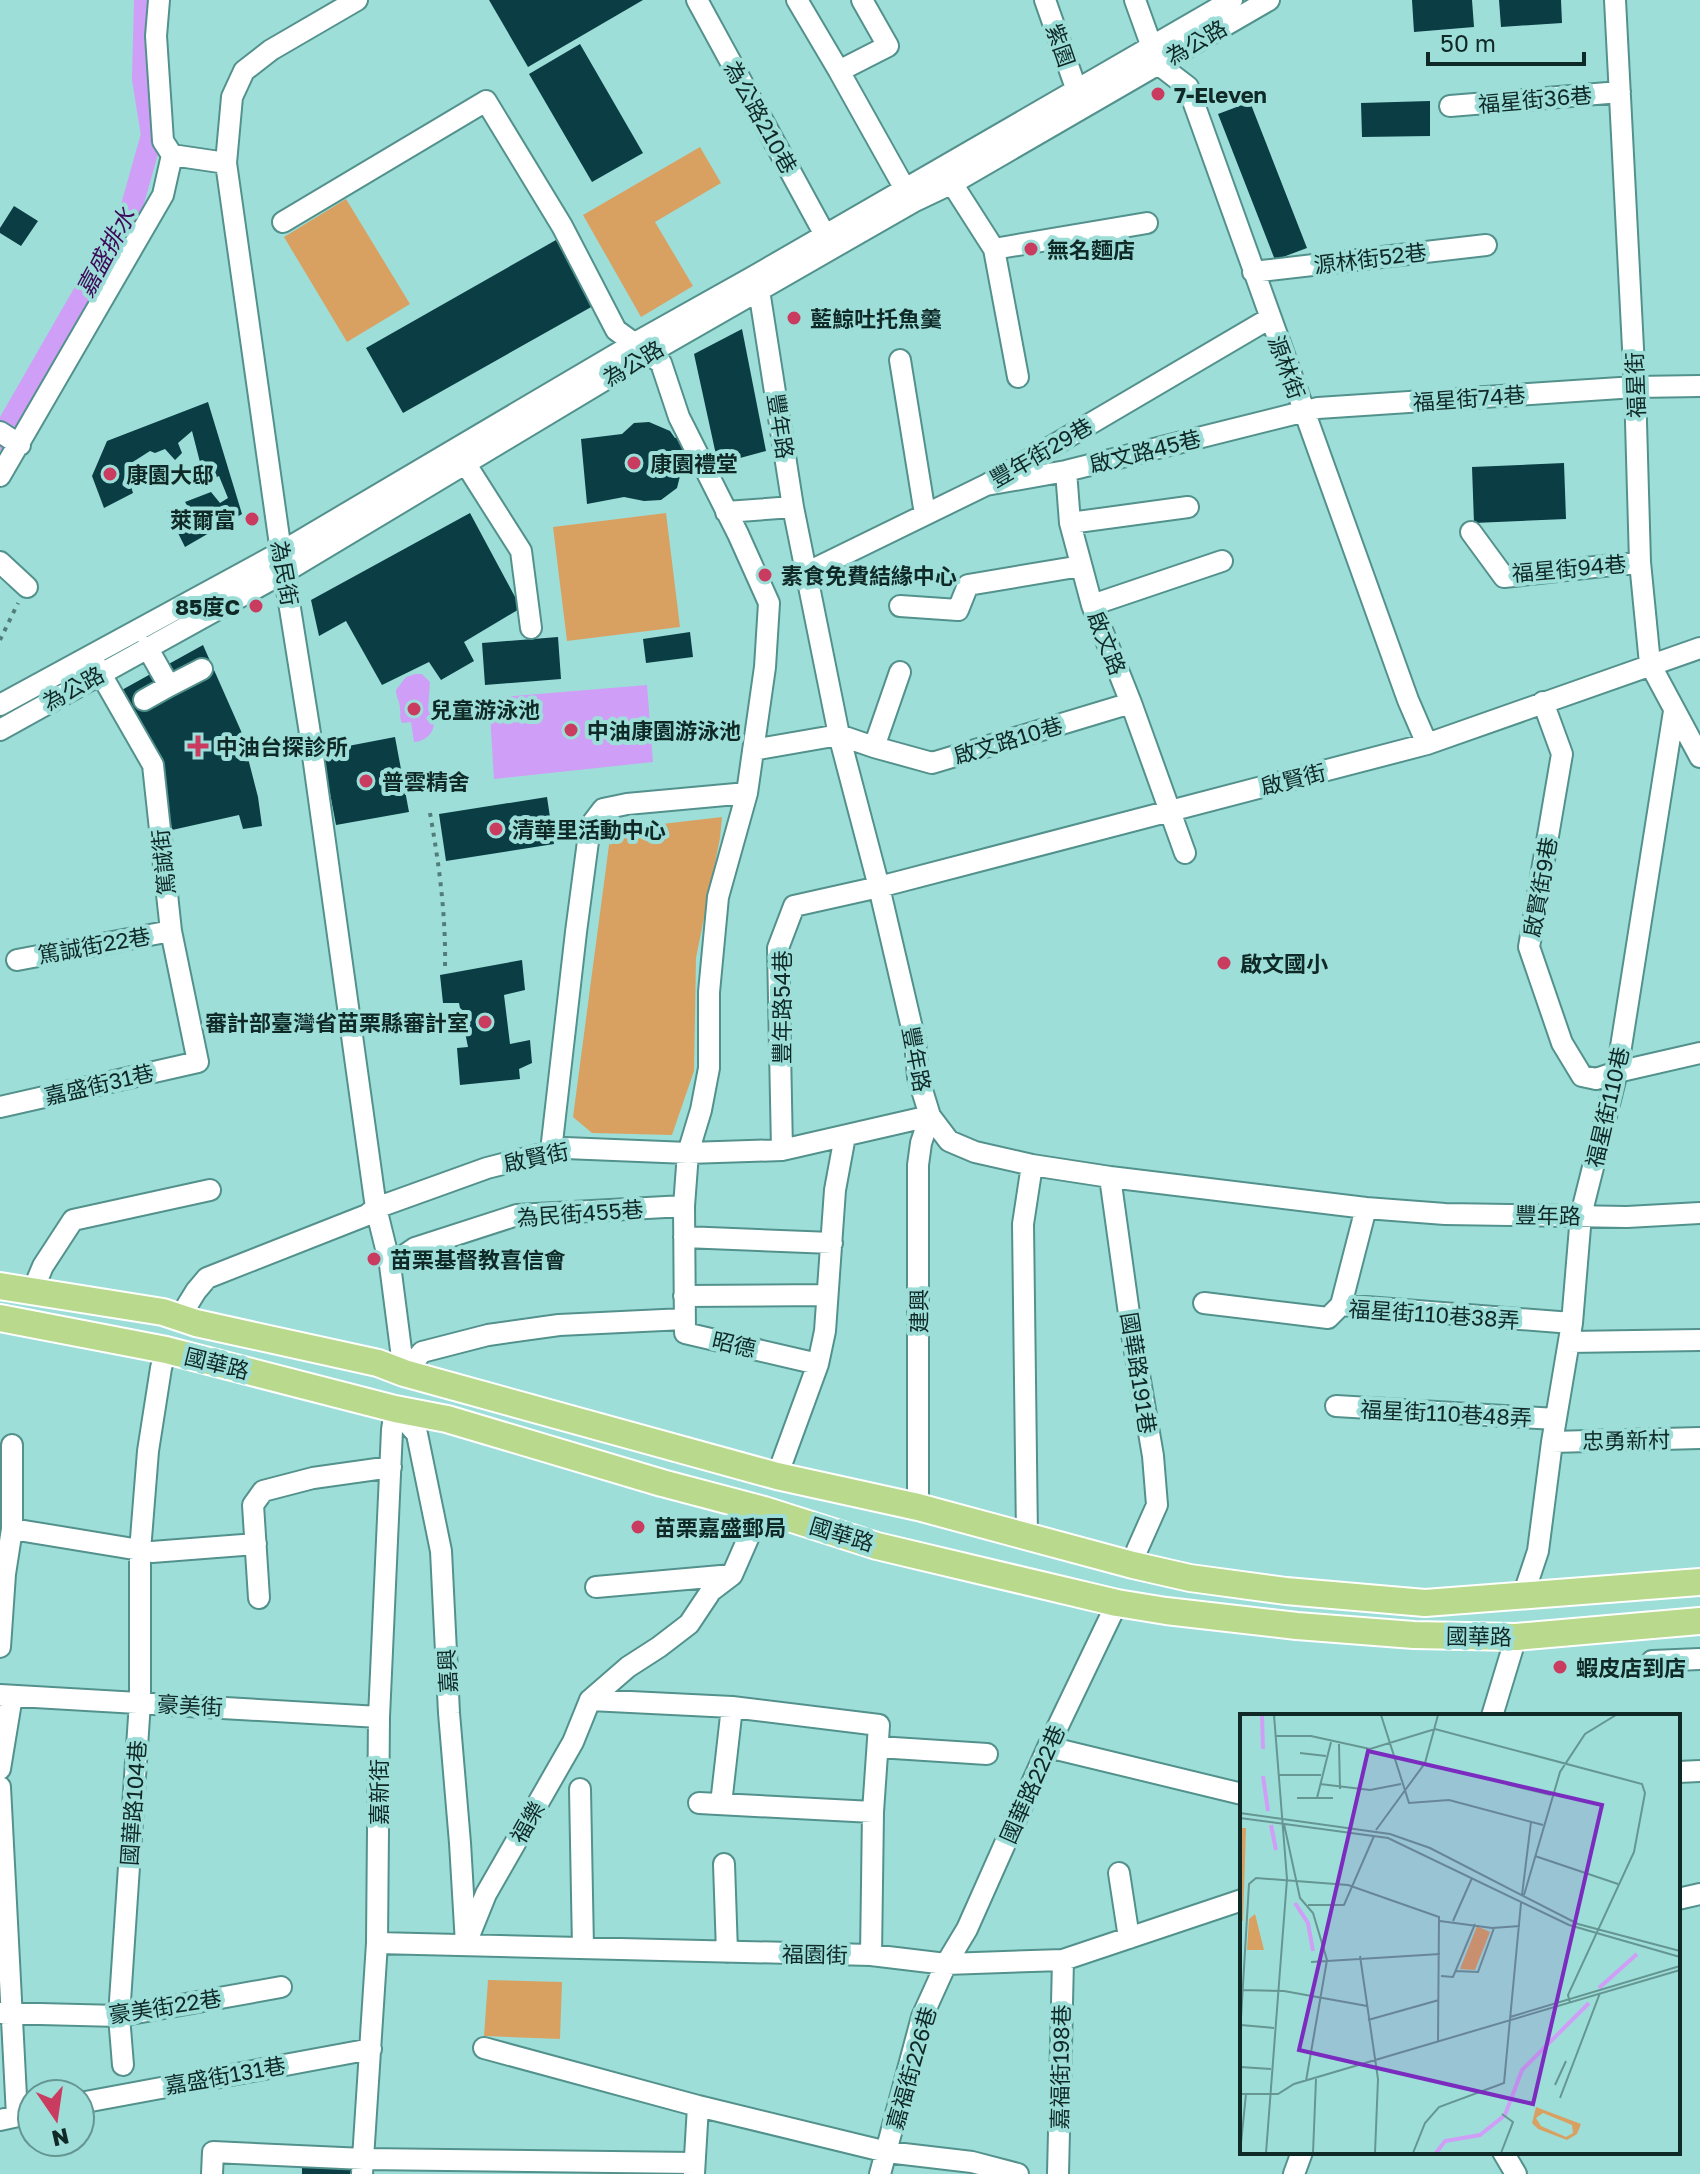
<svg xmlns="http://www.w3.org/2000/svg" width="1700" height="2174" font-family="'Golos Text','Noto Sans TC',sans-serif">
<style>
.green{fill:#d8a162}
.water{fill:#cf9ef6}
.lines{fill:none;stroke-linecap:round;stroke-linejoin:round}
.canal{stroke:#cf9ef6;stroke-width:22}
.building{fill:#0a3d44}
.minor-casing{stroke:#53918c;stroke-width:24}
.major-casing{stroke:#fff;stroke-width:30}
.path{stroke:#527e7a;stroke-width:4;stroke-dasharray:4 6;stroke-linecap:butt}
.minor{stroke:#fff;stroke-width:20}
.major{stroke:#b9d98c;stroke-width:26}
.poi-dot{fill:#ca3b60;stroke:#9eded9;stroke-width:3}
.labels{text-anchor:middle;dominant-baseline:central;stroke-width:8;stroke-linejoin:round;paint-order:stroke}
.street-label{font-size:22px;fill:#0f2927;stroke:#9eded9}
.poi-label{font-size:22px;font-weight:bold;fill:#0f2927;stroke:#9eded9;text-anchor:start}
.water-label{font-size:24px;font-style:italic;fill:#3e0b5a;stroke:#9eded9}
.inset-river{fill:none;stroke:#cf9ef6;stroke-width:4}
.inset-road{fill:none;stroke:#659692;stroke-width:2}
.view{fill:#7b2cbf;fill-opacity:0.15;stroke:#7b2cbf;stroke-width:4}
.inset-edge{fill:none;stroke:#0f2927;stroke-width:4}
</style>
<rect width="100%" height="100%" fill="#9eded9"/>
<path class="green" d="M 700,147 L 721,183 L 655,222 L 693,286 L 641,317 L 583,215 Z
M 346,199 L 410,304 L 347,342 L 284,237 Z
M 666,513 L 680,627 L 567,641 L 553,527 Z
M 722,817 L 720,838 L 696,958 L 694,1071 L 672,1135 L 592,1133 L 573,1117 L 611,830 Z
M 488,1980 L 562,1982 L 560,2039 L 484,2036 Z"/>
<path class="water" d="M 415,674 L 422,674 L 430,682 L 428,710 C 441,723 431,741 414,742 L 411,722 L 402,723 C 399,717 401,715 400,709 C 400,702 396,697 396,690 L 406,677 Z
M 647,685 L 653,762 L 494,779 L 489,698 Z"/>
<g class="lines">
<path class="canal" d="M 0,439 L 130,213 L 152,135 L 143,79 L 145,0"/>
</g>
<path class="building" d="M 489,0 L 643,0 L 528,67 Z
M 1412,0 L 1472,0 L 1474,27 L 1414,32 Z
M 1499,0 L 1561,0 L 1562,23 L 1501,27 Z
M 580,44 L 643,153 L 592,182 L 529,74 Z
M 1430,101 L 1430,136 L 1362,137 L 1361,103 Z
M 1250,102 L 1307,248 L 1275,260 L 1218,114 Z
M 14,206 L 38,221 L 21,246 L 0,233 L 0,228 Z
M 556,240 L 593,306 L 403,413 L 366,348 Z
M 742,329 L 766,451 L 718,464 L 694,354 Z
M 208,402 L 242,514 L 185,547 L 167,511 L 175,509 L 181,518 L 192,513 L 185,502 L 211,492 L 220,503 L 228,498 L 219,476 L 200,484 L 196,472 L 202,470 L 192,431 L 178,443 L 182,453 L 175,460 L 165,449 L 155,453 L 150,451 L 125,467 L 133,493 L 104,508 L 92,476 L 107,441 Z
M 649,422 L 670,431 L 675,438 L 681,436 L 691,454 L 684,460 L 677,488 L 661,500 L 644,501 L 624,497 L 587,504 L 581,439 L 622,434 L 634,423 Z
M 1564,463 L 1566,519 L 1474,523 L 1472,467 Z
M 470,513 L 521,608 L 464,642 L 474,661 L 441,680 L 429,662 L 382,685 L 346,621 L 319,636 L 311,600 Z
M 690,632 L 693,657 L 646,663 L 643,639 Z
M 558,637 L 561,679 L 485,685 L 482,643 Z
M 203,645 L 241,731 L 258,797 L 262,826 L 243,829 L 239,815 L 172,830 L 160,761 L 120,691 Z
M 395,737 L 409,812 L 336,825 L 322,751 Z
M 547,797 L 554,844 L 446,861 L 439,814 Z
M 522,960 L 525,990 L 504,995 L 510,1044 L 530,1040 L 532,1063 L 519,1069 L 520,1079 L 460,1085 L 457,1048 L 468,1047 L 459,1003 L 443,1003 L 440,975 Z
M 302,2167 L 351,2170 L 351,2174 L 302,2174 Z"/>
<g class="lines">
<defs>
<path id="minor" d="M 159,0 L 156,36 L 163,141 L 172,155 L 226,163
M 357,0 L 271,50 L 244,71 L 232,97 L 226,163 L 281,552 L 309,727 L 376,1208 L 390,1265 L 404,1373
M 697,0 L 825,235
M 797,0 L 839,71 L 910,198
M 1045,0 L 1077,91 L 1083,101
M 1135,0 L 1158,64 L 1188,87 L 1408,700 L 1427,744
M 1615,0 L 1635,387 L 1640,562 L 1650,664 L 1700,757
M 839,71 L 888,46 L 862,0
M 1450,106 L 1620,92
M 946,174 L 994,249 L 1018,377
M 283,222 L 486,101 L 562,226 L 616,330 L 661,363 L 679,417 L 738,534 L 769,603 L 765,667 L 747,793 L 718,897 L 709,992 L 709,1068 L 701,1110 L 688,1153 L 684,1206 L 685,1333 L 818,1364
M 994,249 L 1147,223
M 1253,272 L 1486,245
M 751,278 L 759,290 L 793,507 L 839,735 L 879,887 L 915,1041 L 918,1077 L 930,1116 L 949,1141 L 975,1152 L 1032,1165 L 1110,1177 L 1366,1208 L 1445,1214 L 1627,1217 L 1700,1213
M 900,360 L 925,514
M 0,432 L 20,445
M 460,455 L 521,551 L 531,628
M 1066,471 L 1070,523 L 1092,605 L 1131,703 L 1185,853
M 0,476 L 163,195 L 172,155
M 986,485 L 1066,471 L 1318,408 L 1635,387 L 1700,386
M 726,512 L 793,507
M 1070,523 L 1188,507
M 1471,532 L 1504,577 L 1640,562
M 0,562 L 27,587
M 806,573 L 986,485 L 1270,318
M 1092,605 L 1222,561
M 900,606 L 958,610 L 968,585 L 1081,566
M 147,647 L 169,686 L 202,669
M 144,700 L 169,686
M 1543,702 L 1562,754 L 1529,947 L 1562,1043 L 1582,1076 L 1596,1079 L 1617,1072 L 1700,1053
M 0,705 L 281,552 L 635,343 L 751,278 L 1232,0
M 0,730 L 285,572 L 648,354 L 913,202 L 953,183 L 1269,0
M 874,747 L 900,672
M 753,750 L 839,735 L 874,747 L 932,763 L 1131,703
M 17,960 L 171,931
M 0,1107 L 198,1062 L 171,931 L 153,765 L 94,662
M 782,1150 L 778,948 L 794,906 L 879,887 L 1427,744 L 1700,648
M 551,1151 L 576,932 L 590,826 L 603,809 L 627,804 L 747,793
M 1110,1177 L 1131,1328 L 1153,1456 L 1157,1505 L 1137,1550 L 1133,1565
M 684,1237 L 832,1243
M 390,1265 L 415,1248 L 517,1215 L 684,1206
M 33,1290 L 43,1266 L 73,1220 L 210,1190
M 684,1296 L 827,1295
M 1204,1303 L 1328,1318 L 1341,1305 L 1572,1323
M 1341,1305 L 1366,1208
M 180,1317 L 196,1291 L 207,1278 L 367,1215 L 376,1208 L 487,1168 L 565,1148 L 688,1153 L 782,1150 L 930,1116
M 1569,1342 L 1700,1340
M 404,1373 L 422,1352 L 488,1335 L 559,1325 L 684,1319
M 1336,1406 L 1556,1419
M 395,1409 L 417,1434 L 441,1551 L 449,1713 L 460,1843 L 466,1944
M 1552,1442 L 1700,1438
M 777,1476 L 818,1364 L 825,1331 L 835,1190 L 845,1136
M 918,1507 L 918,1165 L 921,1143 L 930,1116
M 12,1529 L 152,1552 L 256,1544
M 1027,1537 L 1023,1224 L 1032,1165
M 596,1587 L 732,1575
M 1523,1596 L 1538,1551 L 1552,1442 L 1572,1323 L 1581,1215 L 1617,1072 L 1674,711
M 259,1598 L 253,1505 L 263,1491 L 313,1478 L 391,1467
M 0,1647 L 5,1574 L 12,1529 L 12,1445
M 1652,1661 L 1700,1659
M 0,1695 L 379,1717
M 590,1700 L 732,1707 L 879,1725 L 873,1812 L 871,1955
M 1492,1716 L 1516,1637
M 878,1747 L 987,1754
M 1048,1747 L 1242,1794
M 0,1769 L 12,1696
M 1678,1772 L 1700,1771
M 0,1787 L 17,2116
M 580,1789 L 583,1948
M 699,1803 L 873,1812
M 721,1804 L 732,1707
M 724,1864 L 727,1952
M 1119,1873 L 1129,1938
M 1678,1899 L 1700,1894
M 469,1936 L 486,1894 L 573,1742 L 590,1700 L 628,1667 L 659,1647 L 689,1624 L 711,1591 L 732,1575 L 753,1527 L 764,1510
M 377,1943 L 871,1955 L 946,1964 L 1063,1960 L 1242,1900
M 0,2013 L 119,2016 L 281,1987
M 484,2048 L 698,2106 L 887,2152 L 972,2162 L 1018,2174
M 123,2065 L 119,2016 L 140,1702 L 140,1551 L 148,1451 L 161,1368 L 166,1350
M 80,2103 L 371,2049
M 0,2120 L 32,2113
M 1503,2152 L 1516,2174
M 212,2174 L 213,2152 L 364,2159 L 694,2163
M 362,2174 L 377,1943 L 379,1717 L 392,1430 L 395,1409
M 694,2174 L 698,2106
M 880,2174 L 922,2017 L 946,1964 L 967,1929 L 1048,1747 L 1117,1603
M 1058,2174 L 1063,1960
M 1294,2174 L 1302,2152"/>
<path id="major" d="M 0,1286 L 163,1312 L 196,1323 L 378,1363 L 404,1373 L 777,1476 L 918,1507 L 1133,1565 L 1190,1578 L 1286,1591 L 1425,1603 L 1700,1582
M 0,1318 L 166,1350 L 395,1409 L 447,1419 L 662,1483 L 764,1510 L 877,1546 L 1117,1603 L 1166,1611 L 1297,1626 L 1414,1635 L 1516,1637 L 1700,1621"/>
</defs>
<use href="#minor" class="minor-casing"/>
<use href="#major" class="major-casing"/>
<path class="path" d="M 0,640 L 18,603
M 430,813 C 439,864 446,915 445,967"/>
<use href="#minor" class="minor"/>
<use href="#major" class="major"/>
</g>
<g class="poi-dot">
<circle cx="1158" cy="94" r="8"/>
<circle cx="1031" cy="249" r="8"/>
<circle cx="794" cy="318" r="8"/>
<circle cx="634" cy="463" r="8"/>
<circle cx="110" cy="474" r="8"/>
<circle cx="252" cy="519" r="8"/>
<circle cx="765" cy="575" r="8"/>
<circle cx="256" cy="606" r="8"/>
<circle cx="414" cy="709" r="8"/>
<circle cx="571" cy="730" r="8"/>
<path d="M194 734h8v8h8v8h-8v8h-8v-8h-8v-8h8z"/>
<circle cx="366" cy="781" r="8"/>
<circle cx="496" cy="829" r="8"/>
<circle cx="1224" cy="963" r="8"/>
<circle cx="485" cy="1022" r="8"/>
<circle cx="374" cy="1259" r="8"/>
<circle cx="638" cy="1527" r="8"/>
<circle cx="1560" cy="1667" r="8"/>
</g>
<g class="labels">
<g class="street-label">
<text transform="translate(1196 42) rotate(-30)">為公路</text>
<text transform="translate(1061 45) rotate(71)">紫園</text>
<text transform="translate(1535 99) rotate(-5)">福星街36巷</text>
<text transform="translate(761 117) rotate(61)">為公路210巷</text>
<text transform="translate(1370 258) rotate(-7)">源林街52巷</text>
<text transform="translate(633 363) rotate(-31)">為公路</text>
<text transform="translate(1287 367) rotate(70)">源林街</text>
<text transform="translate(1635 385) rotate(-92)">福星街</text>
<text transform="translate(1469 398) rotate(-4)">福星街74巷</text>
<text transform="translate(781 426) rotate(81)">豐年路</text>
<text transform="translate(1145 451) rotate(-14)">啟文路45巷</text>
<text transform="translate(1041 452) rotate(-30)">豐年街29巷</text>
<text transform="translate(1569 568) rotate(-5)">福星街94巷</text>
<text transform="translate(285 573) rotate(80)">為民街</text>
<text transform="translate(1107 643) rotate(68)">啟文路</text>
<text transform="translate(73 688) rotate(-29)">為公路</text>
<text transform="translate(1008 740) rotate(-17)">啟文路10巷</text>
<text transform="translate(1293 779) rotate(-14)">啟賢街</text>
<text transform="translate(163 862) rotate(-96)">篤誠街</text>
<text transform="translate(1540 887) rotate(-80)">啟賢街9巷</text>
<text transform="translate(94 945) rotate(-10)">篤誠街22巷</text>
<text transform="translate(781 1007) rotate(-90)">豐年路54巷</text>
<text transform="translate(917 1059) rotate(79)">豐年路</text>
<text transform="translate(99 1084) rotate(-13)">嘉盛街31巷</text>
<text transform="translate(1607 1107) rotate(-77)">福星街110巷</text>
<text transform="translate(536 1157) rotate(-12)">啟賢街</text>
<text transform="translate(580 1213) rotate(-4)">為民街455巷</text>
<text transform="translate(1548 1215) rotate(1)">豐年路</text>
<text transform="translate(918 1311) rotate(-90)">建興</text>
<text transform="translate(1434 1314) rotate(4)">福星街110巷38弄</text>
<text transform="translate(734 1344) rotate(13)">昭德</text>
<text transform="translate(217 1363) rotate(14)">國華路</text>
<text transform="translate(1139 1373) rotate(81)">國華路191巷</text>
<text transform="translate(1446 1413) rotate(3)">福星街110巷48弄</text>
<text transform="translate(1626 1440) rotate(-1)">忠勇新村</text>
<text transform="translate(842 1534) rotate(17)">國華路</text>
<text transform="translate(1479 1636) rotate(1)">國華路</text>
<text transform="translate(447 1671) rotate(-93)">嘉興</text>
<text transform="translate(190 1705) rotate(3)">豪美街</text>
<text transform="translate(1032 1784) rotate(-66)">國華路222巷</text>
<text transform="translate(378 1792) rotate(-90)">嘉新街</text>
<text transform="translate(133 1803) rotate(-86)">國華路104巷</text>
<text transform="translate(527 1822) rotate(-60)">福樂</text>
<text transform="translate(815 1954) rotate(1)">福園街</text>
<text transform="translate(165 2006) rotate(-9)">豪美街22巷</text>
<text transform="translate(1060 2067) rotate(-89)">嘉福街198巷</text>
<text transform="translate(911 2068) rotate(-74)">嘉福街226巷</text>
<text transform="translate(225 2075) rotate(-10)">嘉盛街131巷</text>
</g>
<g class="poi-label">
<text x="1174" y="94">7-Eleven</text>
<text x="1047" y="249">無名麵店</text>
<text x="810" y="318">藍鯨吐托魚羹</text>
<text x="650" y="463">康園禮堂</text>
<text x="126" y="474">康園大邸</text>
<text x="236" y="519" text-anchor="end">萊爾富</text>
<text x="781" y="575">素食免費結緣中心</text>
<text x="240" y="606" text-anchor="end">85度C</text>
<text x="430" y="709">兒童游泳池</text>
<text x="587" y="730">中油康園游泳池</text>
<text x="216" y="746">中油台探診所</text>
<text x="382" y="781">普雲精舍</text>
<text x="512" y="829">清華里活動中心</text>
<text x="1240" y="963">啟文國小</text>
<text x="469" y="1022" text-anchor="end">審計部臺灣省苗栗縣審計室</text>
<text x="390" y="1259">苗栗基督教喜信會</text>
<text x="654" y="1527">苗栗嘉盛郵局</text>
<text x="1576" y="1667">蝦皮店到店</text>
</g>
<g class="water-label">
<text transform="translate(105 252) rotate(-62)">嘉盛排水</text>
</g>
</g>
<g transform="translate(1240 1714)">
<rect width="440" height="440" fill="#9eded9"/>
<path d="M 0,114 L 6,114 L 3,207 L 0,207 ZM 15,200 L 24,236 L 7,236 L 9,205 ZM 237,212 L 250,218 L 235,256 L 220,255 ZM 296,393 L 341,410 L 337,420 L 327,426 L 298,415 L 292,409 ZM 303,399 L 332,411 L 333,419 L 326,423 L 301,412 L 296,404 Z" fill="#d8a162" fill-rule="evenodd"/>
<path class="inset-river" d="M 22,1 L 23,35M 23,62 L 28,97M 31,111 L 36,136M 55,189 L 68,209 L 73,237M 359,274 L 397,240M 196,439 L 205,427 L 240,421 L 265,401 L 282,356 L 349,289"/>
<path class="inset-road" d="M 141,1 L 169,89 L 209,86 L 303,111M 35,22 L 71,22 L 130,35 L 195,15 L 402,70 L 405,79 L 394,138 L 328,281 L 330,289M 99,30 L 100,75M 60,39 L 86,42M 38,61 L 81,61M 80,70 L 130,76 L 161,70M 266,70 L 311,81M 57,84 L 93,84M 77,84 L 91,28M 0,99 L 150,120 L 190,134 L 338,210 L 440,237M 0,104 L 148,124 L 329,211 L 440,243M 44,110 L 60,184 L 73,199 L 87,246 L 66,367M 136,116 L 185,49 L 198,1M 295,142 L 378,170M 282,181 L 291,108M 284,181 L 320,58 L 345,20 L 376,1M 68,191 L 104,191 L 134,122M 200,207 L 252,214 L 280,212M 213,207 L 232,164M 120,242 L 138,365 L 135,439M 71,248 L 200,240M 215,257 L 238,258 L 254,214M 201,262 L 213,263 L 235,210M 2,276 L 44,277 L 127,292M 270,303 L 440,252M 128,306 L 199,286M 1,311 L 34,314M 0,321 L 9,170 L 16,164 L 108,171 L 199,203 L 198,328M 0,353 L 31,355M 315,371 L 326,347M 0,380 L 38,380 L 54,370 L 440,256M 320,384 L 360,279M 0,439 L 6,380M 26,439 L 47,165 L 34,1M 73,439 L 76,365M 173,439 L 185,409 L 199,393 L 264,369 L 281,189M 261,439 L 273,408 L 262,400"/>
<path class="view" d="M 128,37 L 362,91 L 293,390 L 59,336 Z"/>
<rect width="440" height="440" class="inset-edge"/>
</g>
<g transform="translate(56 2118) rotate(167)"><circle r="38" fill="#9eded9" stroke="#659692" stroke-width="2"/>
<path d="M0-6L14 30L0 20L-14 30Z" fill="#ca3b60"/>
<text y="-12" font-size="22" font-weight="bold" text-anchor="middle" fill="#0f2927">N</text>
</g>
<path d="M1428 52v12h156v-12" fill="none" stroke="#0f2927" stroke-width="4"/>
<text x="1440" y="52" font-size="24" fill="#0f2927" stroke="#9eded9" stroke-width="6" paint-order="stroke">50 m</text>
</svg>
